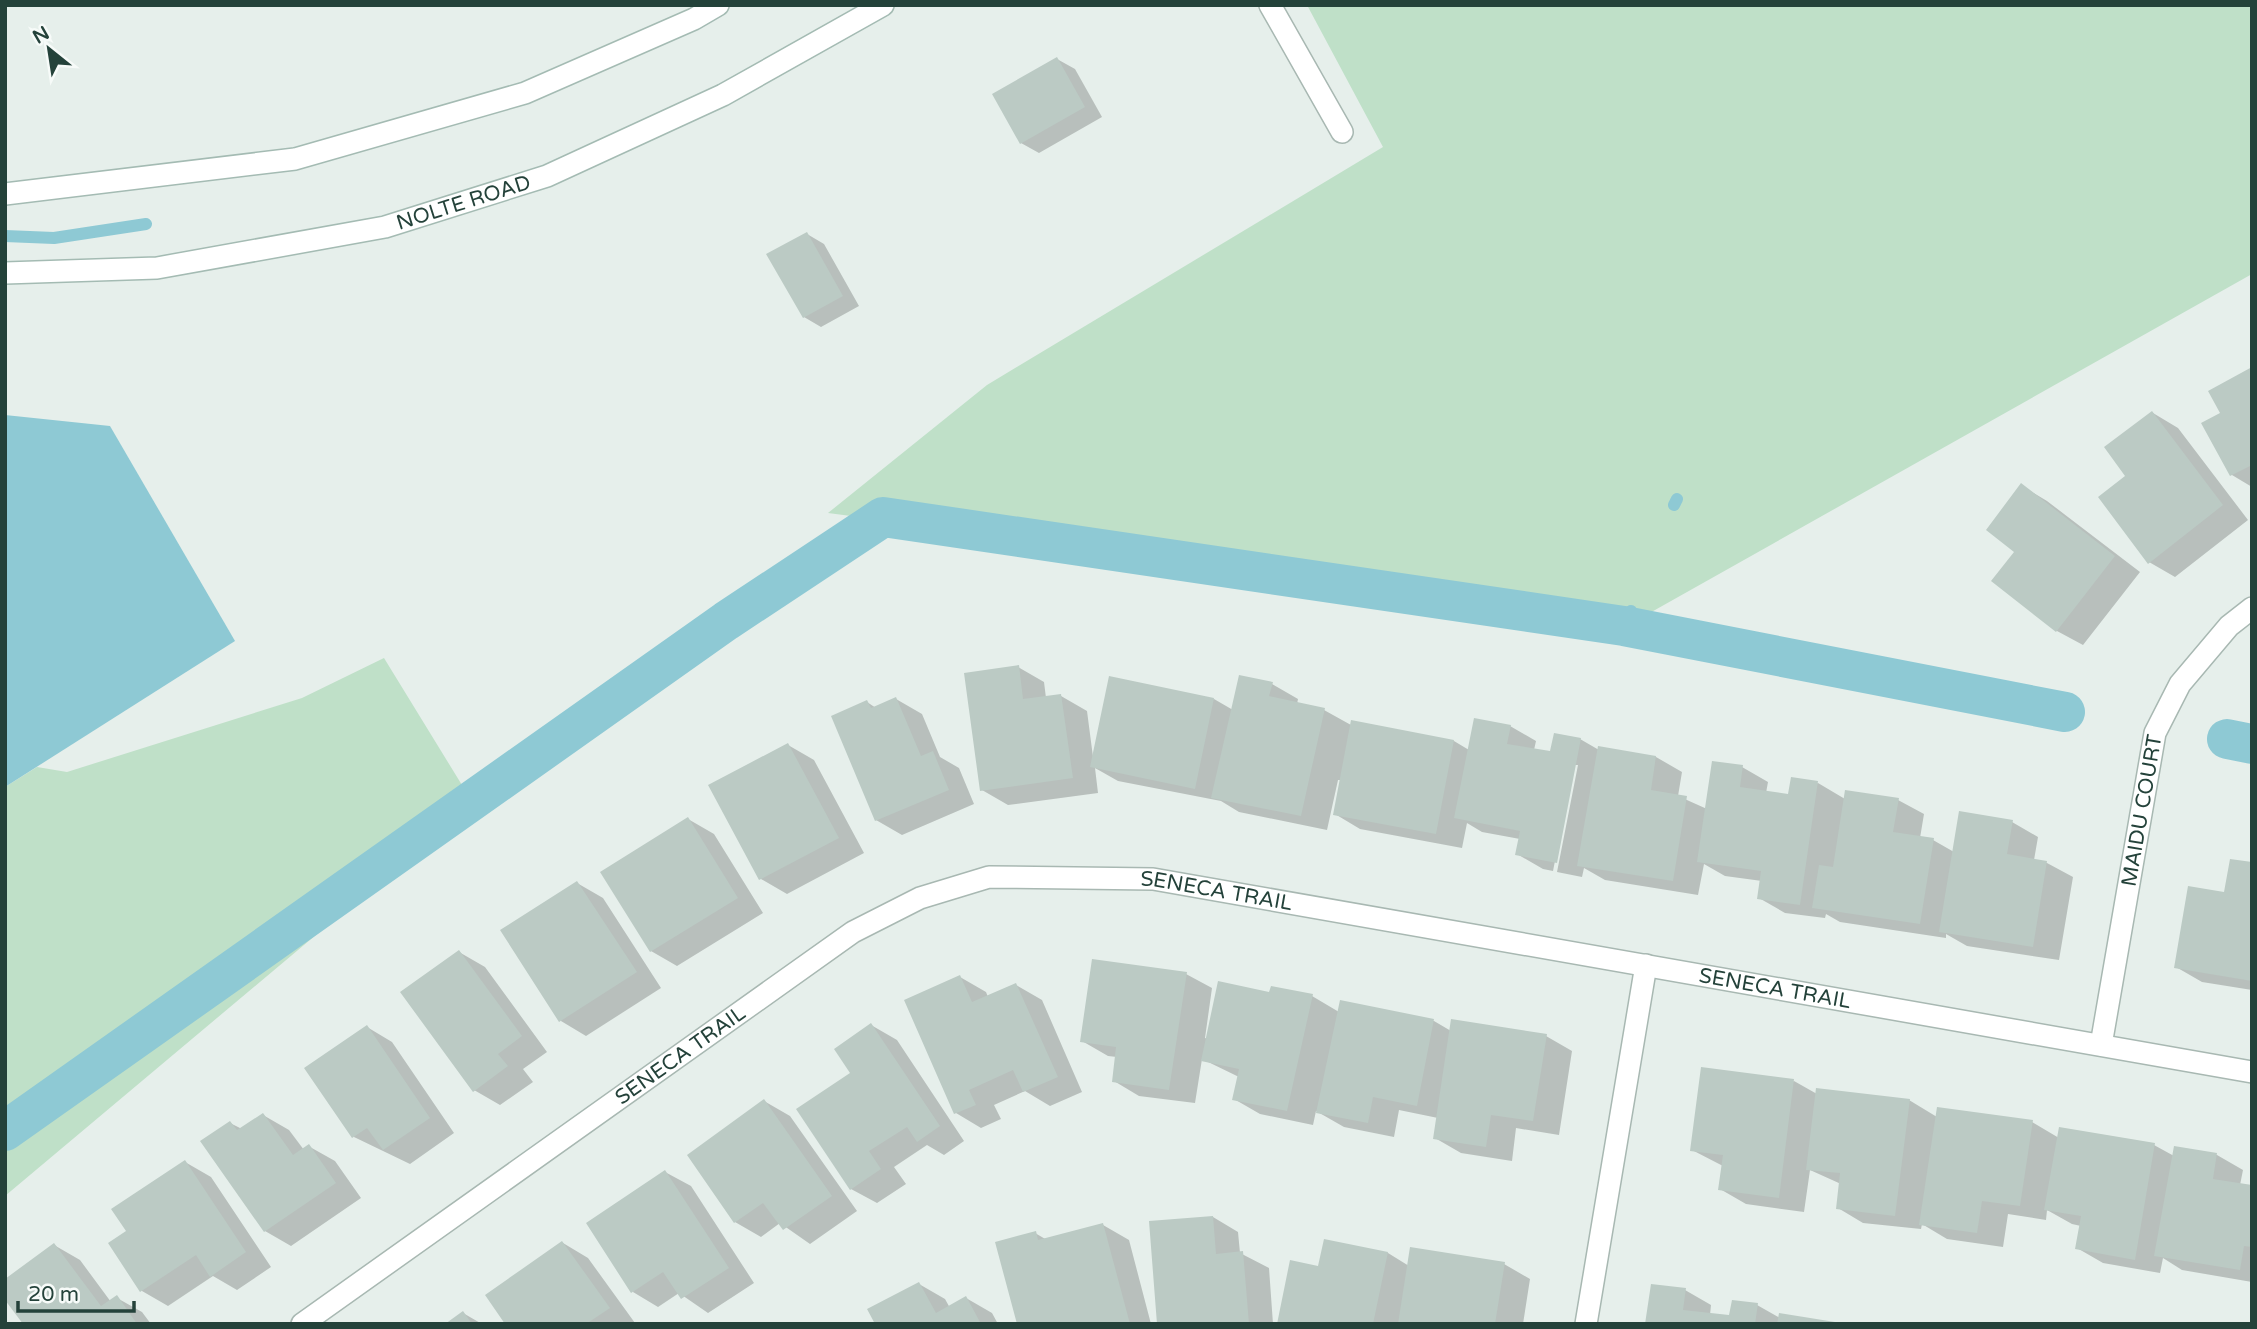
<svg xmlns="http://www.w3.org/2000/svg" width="2257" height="1329" font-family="'Varela Round',sans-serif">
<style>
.green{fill:#bfe0c8}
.water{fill:#8ec9d4}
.shadow{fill:#0003}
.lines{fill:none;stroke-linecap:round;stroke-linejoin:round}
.stream{stroke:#8ec9d4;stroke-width:12}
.canal{stroke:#8ec9d4;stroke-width:40}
.building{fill:#bbcac4}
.street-casing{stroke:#a8b8b2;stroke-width:24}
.secondary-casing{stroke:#a4bbb3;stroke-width:24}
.street{stroke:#fff;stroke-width:21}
.secondary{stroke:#fff;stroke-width:21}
.labels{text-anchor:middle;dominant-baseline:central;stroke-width:5;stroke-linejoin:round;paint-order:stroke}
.street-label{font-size:21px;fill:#24423a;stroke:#f7fbf9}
</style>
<rect width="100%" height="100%" fill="#e6efeb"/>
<path class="green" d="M 1307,5 L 2252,5 L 2252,274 L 1639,619 L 828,513 L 987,385 L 1383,147 Z
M 384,658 L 473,803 L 5,1196 L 5,787 L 37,767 L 67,772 L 302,698 Z"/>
<path class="water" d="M 5,415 L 110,426 L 235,641 L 5,787 Z"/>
<path class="shadow" d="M 1057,59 L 1075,69 L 1102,117 L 1039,153 L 1021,143 Z
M 807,234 L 824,244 L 859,306 L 821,327 L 804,317 Z
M 2252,369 L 2252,487 L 2232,475 L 2222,414 Z
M 2153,413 L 2178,428 L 2248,520 L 2175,577 L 2149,562 L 2128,476 Z
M 2022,486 L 2047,501 L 2140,572 L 2083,645 L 2057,631 L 1994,581 L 2016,552 Z
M 1018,667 L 1044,682 L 1046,698 L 1061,696 L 1087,711 L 1093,757 L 1214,699 L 1233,710 L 1272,684 L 1298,699 L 1297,704 L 1324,710 L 1351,725 L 1454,741 L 1469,750 L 1510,726 L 1536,741 L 1534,750 L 1551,753 L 1580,739 L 1599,750 L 1656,757 L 1682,772 L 1678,796 L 1707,809 L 1742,767 L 1768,782 L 1766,793 L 1790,796 L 1818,783 L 1845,799 L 1898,800 L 1924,814 L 1920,838 L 1933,840 L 1954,852 L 2012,822 L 2038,837 L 2034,860 L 2047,863 L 2073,877 L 2059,960 L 1967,946 L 1946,934 L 1946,938 L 1840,922 L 1826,914 L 1825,918 L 1785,913 L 1759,898 L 1762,881 L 1725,876 L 1704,864 L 1698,895 L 1605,880 L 1584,868 L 1582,877 L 1557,872 L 1578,765 L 1574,765 L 1553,871 L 1543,869 L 1517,854 L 1520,839 L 1482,832 L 1467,823 L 1462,848 L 1360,829 L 1335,814 L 1341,780 L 1338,780 L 1327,830 L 1239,812 L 1221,801 L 1118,781 L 1095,768 L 1098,793 L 1008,805 L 982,790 Z
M 896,699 L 922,714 L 940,757 L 959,768 L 974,804 L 902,835 L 876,820 L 867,702 L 876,708 Z
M 788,745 L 814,760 L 864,853 L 787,894 L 761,879 Z
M 688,819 L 714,834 L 763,913 L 677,966 L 651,951 Z
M 2252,864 L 2252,990 L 2202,982 L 2176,967 L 2225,894 Z
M 577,883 L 603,898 L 661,988 L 586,1036 L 561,1021 Z
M 459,952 L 485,967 L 547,1052 L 523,1069 L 533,1082 L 500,1105 L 474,1090 Z
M 1186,974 L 1212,988 L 1205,1038 L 1208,1039 L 1271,994 L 1312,996 L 1339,1012 L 1434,1021 L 1451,1031 L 1546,1036 L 1572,1051 L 1559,1135 L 1516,1128 L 1512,1161 L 1461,1153 L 1435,1138 L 1438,1118 L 1399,1110 L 1394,1137 L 1344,1127 L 1316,1111 L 1313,1125 L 1260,1114 L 1234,1099 L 1239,1077 L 1202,1059 L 1195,1103 L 1139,1096 L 1114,1081 L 1117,1057 L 1108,1056 L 1082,1041 Z
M 960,977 L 986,992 L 988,997 L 1016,985 L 1042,1000 L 1082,1092 L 1050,1106 L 1025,1091 L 994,1105 L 1001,1119 L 981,1128 L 956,1113 Z
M 871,1025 L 897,1040 L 964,1141 L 944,1155 L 927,1145 L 894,1167 L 906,1184 L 877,1203 L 851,1189 L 852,1074 Z
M 367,1027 L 392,1042 L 454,1133 L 410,1164 L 354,1137 Z
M 1794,1081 L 1817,1094 L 1909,1100 L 1937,1117 L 2032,1122 L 2059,1138 L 2154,1145 L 2174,1156 L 2175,1148 L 2217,1155 L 2243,1170 L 2240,1185 L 2252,1187 L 2252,1282 L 2182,1270 L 2163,1258 L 2160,1273 L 2103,1263 L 2077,1248 L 2081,1226 L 2072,1224 L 2047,1210 L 2046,1220 L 2008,1214 L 2003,1247 L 1947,1239 L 1922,1224 L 1921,1229 L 1863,1223 L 1838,1208 L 1841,1184 L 1810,1170 L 1804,1212 L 1746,1204 L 1720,1189 L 1723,1166 L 1692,1150 Z
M 764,1101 L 790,1116 L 857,1211 L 810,1244 L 780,1223 L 761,1237 L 735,1222 Z
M 263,1115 L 289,1130 L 304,1150 L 310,1147 L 335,1161 L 361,1198 L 291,1246 L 265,1231 L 230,1123 L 242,1129 Z
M 185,1162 L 211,1177 L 271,1267 L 237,1290 L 213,1276 L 168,1306 L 142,1291 L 129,1232 Z
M 665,1172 L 691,1186 L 754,1283 L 708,1313 L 679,1293 L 658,1307 L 633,1292 Z
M 1213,1217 L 1238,1232 L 1240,1253 L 1269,1268 L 1273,1324 L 1159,1324 Z
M 1103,1225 L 1129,1240 L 1151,1324 L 1019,1324 L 1035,1233 L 1047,1240 Z
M 1326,1241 L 1388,1253 L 1409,1266 L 1504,1264 L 1530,1279 L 1523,1324 L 1279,1324 L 1320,1268 Z
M 563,1243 L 588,1258 L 635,1323 L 508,1324 Z
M 54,1245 L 80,1260 L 111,1302 L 117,1298 L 142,1312 L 151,1324 L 25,1324 Z
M 919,1284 L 945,1299 L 950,1308 L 966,1298 L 992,1313 L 998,1324 L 877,1324 Z
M 1685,1290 L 1711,1305 L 1710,1315 L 1731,1317 L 1757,1305 L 1780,1318 L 1833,1324 L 1647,1324 Z
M 463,1313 L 482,1324 L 448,1324 Z"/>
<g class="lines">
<path class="stream" d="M 5,236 L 54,238 L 146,224
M 1674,505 L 1677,499
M 1624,626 L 1631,611"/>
<path class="canal" d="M 2227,739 L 2252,744
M 5,1131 L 726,621 L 883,517 L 1624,626 L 2065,712"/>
</g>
<path class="building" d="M 1057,57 L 1085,107 L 1020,144 L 992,94 Z
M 807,232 L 843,296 L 803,318 L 766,254 Z
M 2252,367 L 2252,465 L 2230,476 L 2201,423 L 2220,413 L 2208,391 Z
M 2152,411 L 2223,505 L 2148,564 L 2098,497 L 2125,476 L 2104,447 Z
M 2021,483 L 2115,556 L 2056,632 L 1991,581 L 2014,552 L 1986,530 Z
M 1019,665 L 1023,699 L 1061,694 L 1073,778 L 980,791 L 964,673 Z
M 1239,675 L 1273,682 L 1269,696 L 1325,708 L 1301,816 L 1211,798 Z
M 1109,676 L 1214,698 L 1195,789 L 1090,767 Z
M 896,697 L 921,756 L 933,751 L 949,790 L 875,821 L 831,716 L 867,700 L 871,708 Z
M 1474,718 L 1511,725 L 1507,744 L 1550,751 L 1554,733 L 1581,738 L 1557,863 L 1515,855 L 1520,831 L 1454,818 Z
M 1351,720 L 1454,740 L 1436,834 L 1333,815 Z
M 788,743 L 839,838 L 759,880 L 708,785 Z
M 1598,746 L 1656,756 L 1651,790 L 1687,796 L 1673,881 L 1577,866 Z
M 1712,761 L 1743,765 L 1740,787 L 1788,794 L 1791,777 L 1818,781 L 1800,905 L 1757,899 L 1761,871 L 1697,862 Z
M 1845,790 L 1899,798 L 1893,832 L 1934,838 L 1920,924 L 1812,908 L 1819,865 L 1833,867 Z
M 1959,811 L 2013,820 L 2007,854 L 2047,861 L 2033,947 L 1939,932 Z
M 688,817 L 738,898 L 650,952 L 600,872 Z
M 2230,859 L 2252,862 L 2252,981 L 2174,968 L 2188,886 L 2224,892 Z
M 577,881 L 637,972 L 559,1022 L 500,930 Z
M 459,950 L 522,1036 L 498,1054 L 508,1066 L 473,1092 L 400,992 Z
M 1092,959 L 1187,972 L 1169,1090 L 1112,1082 L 1116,1047 L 1080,1042 Z
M 960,975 L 972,1002 L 1016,983 L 1058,1077 L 1023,1092 L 1013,1070 L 969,1090 L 976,1105 L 954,1114 L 904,1000 Z
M 1218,981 L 1269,992 L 1271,986 L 1313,994 L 1287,1111 L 1232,1100 L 1239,1069 L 1201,1061 Z
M 1340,1000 L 1434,1019 L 1417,1106 L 1373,1097 L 1368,1123 L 1316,1113 Z
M 1451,1019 L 1547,1034 L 1533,1121 L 1491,1115 L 1486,1147 L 1433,1139 Z
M 871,1023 L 940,1126 L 917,1142 L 907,1127 L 869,1151 L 881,1169 L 850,1190 L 796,1109 L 850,1073 L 834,1049 Z
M 367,1025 L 430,1118 L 383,1150 L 367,1128 L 352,1138 L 304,1068 Z
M 1701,1067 L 1794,1079 L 1779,1198 L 1718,1190 L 1723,1155 L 1690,1151 Z
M 1816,1088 L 1910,1099 L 1895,1216 L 1836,1209 L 1840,1173 L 1806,1170 Z
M 764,1099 L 832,1196 L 783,1230 L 763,1203 L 734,1223 L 687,1155 Z
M 1937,1107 L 2033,1120 L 2020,1206 L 1982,1201 L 1977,1233 L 1919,1225 Z
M 263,1113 L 293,1155 L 309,1144 L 336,1183 L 264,1232 L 200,1141 L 230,1121 L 237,1130 Z
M 2059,1127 L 2155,1143 L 2135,1260 L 2075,1249 L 2081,1216 L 2044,1210 Z
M 2174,1146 L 2217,1153 L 2213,1179 L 2252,1185 L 2252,1247 L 2244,1246 L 2240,1270 L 2154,1256 Z
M 185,1160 L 246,1252 L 210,1277 L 196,1255 L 140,1292 L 108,1243 L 126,1231 L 111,1209 Z
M 665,1170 L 729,1268 L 681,1299 L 663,1272 L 631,1293 L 586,1223 Z
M 1213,1216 L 1216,1254 L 1243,1251 L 1249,1324 L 1157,1324 L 1149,1221 Z
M 1103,1223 L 1130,1324 L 1017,1324 L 995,1242 L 1036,1231 L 1038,1240 Z
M 1324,1239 L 1388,1252 L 1373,1324 L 1277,1324 L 1290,1260 L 1318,1266 Z
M 562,1241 L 610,1308 L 586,1324 L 505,1324 L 485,1295 Z
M 54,1243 L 101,1306 L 117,1295 L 137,1324 L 23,1324 L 5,1300 L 5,1279 Z
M 1410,1247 L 1505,1262 L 1495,1324 L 1398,1324 Z
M 919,1282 L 936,1313 L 966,1296 L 981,1324 L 875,1324 L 867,1309 Z
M 1651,1284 L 1686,1288 L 1683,1310 L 1729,1315 L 1732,1300 L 1758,1303 L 1755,1324 L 1645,1324 Z
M 463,1311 L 472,1324 L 445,1324 Z
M 1779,1313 L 1835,1322 L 1835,1324 L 1777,1324 Z"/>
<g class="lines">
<defs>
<g id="street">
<path d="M 1270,5 L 1342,132"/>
<path id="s1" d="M 2101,1045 L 2155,733 L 2180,684 L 2229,626 L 2252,608"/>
<path id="s2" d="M 302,1324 L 853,932 L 920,898 L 989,877 L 1153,879 L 2252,1072"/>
<path d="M 1586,1324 L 1646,965"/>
</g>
<g id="secondary">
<path d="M 5,194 L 295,159 L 525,93 L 694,19 L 718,5"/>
<path id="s3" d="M 5,273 L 157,268 L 385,227 L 547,176 L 723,95 L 883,5"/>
</g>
</defs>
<use href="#street" class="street-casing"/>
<use href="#secondary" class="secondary-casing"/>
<use href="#street" class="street"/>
<use href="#secondary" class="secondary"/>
</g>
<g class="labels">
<g class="street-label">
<text stroke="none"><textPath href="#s3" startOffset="466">NOLTE ROAD</textPath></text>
<text stroke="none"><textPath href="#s1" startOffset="238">MAIDU COURT</textPath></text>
<text stroke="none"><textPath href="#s2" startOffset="1052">SENECA TRAIL</textPath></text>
<text stroke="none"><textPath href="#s2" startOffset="1619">SENECA TRAIL</textPath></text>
<text stroke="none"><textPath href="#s2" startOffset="464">SENECA TRAIL</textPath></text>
</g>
</g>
<rect width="2257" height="1329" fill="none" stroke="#24423a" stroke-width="14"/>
<g transform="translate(49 49) rotate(330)" stroke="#f7fbf9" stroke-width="5" paint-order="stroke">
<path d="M0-5L12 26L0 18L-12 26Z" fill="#24423a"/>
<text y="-10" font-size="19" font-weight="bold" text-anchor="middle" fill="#24423a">N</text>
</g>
<path d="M18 1301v10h116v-10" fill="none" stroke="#24423a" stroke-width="3.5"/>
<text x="28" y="1301" font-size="21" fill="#24423a" stroke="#f7fbf9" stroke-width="5" paint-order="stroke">20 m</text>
</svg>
